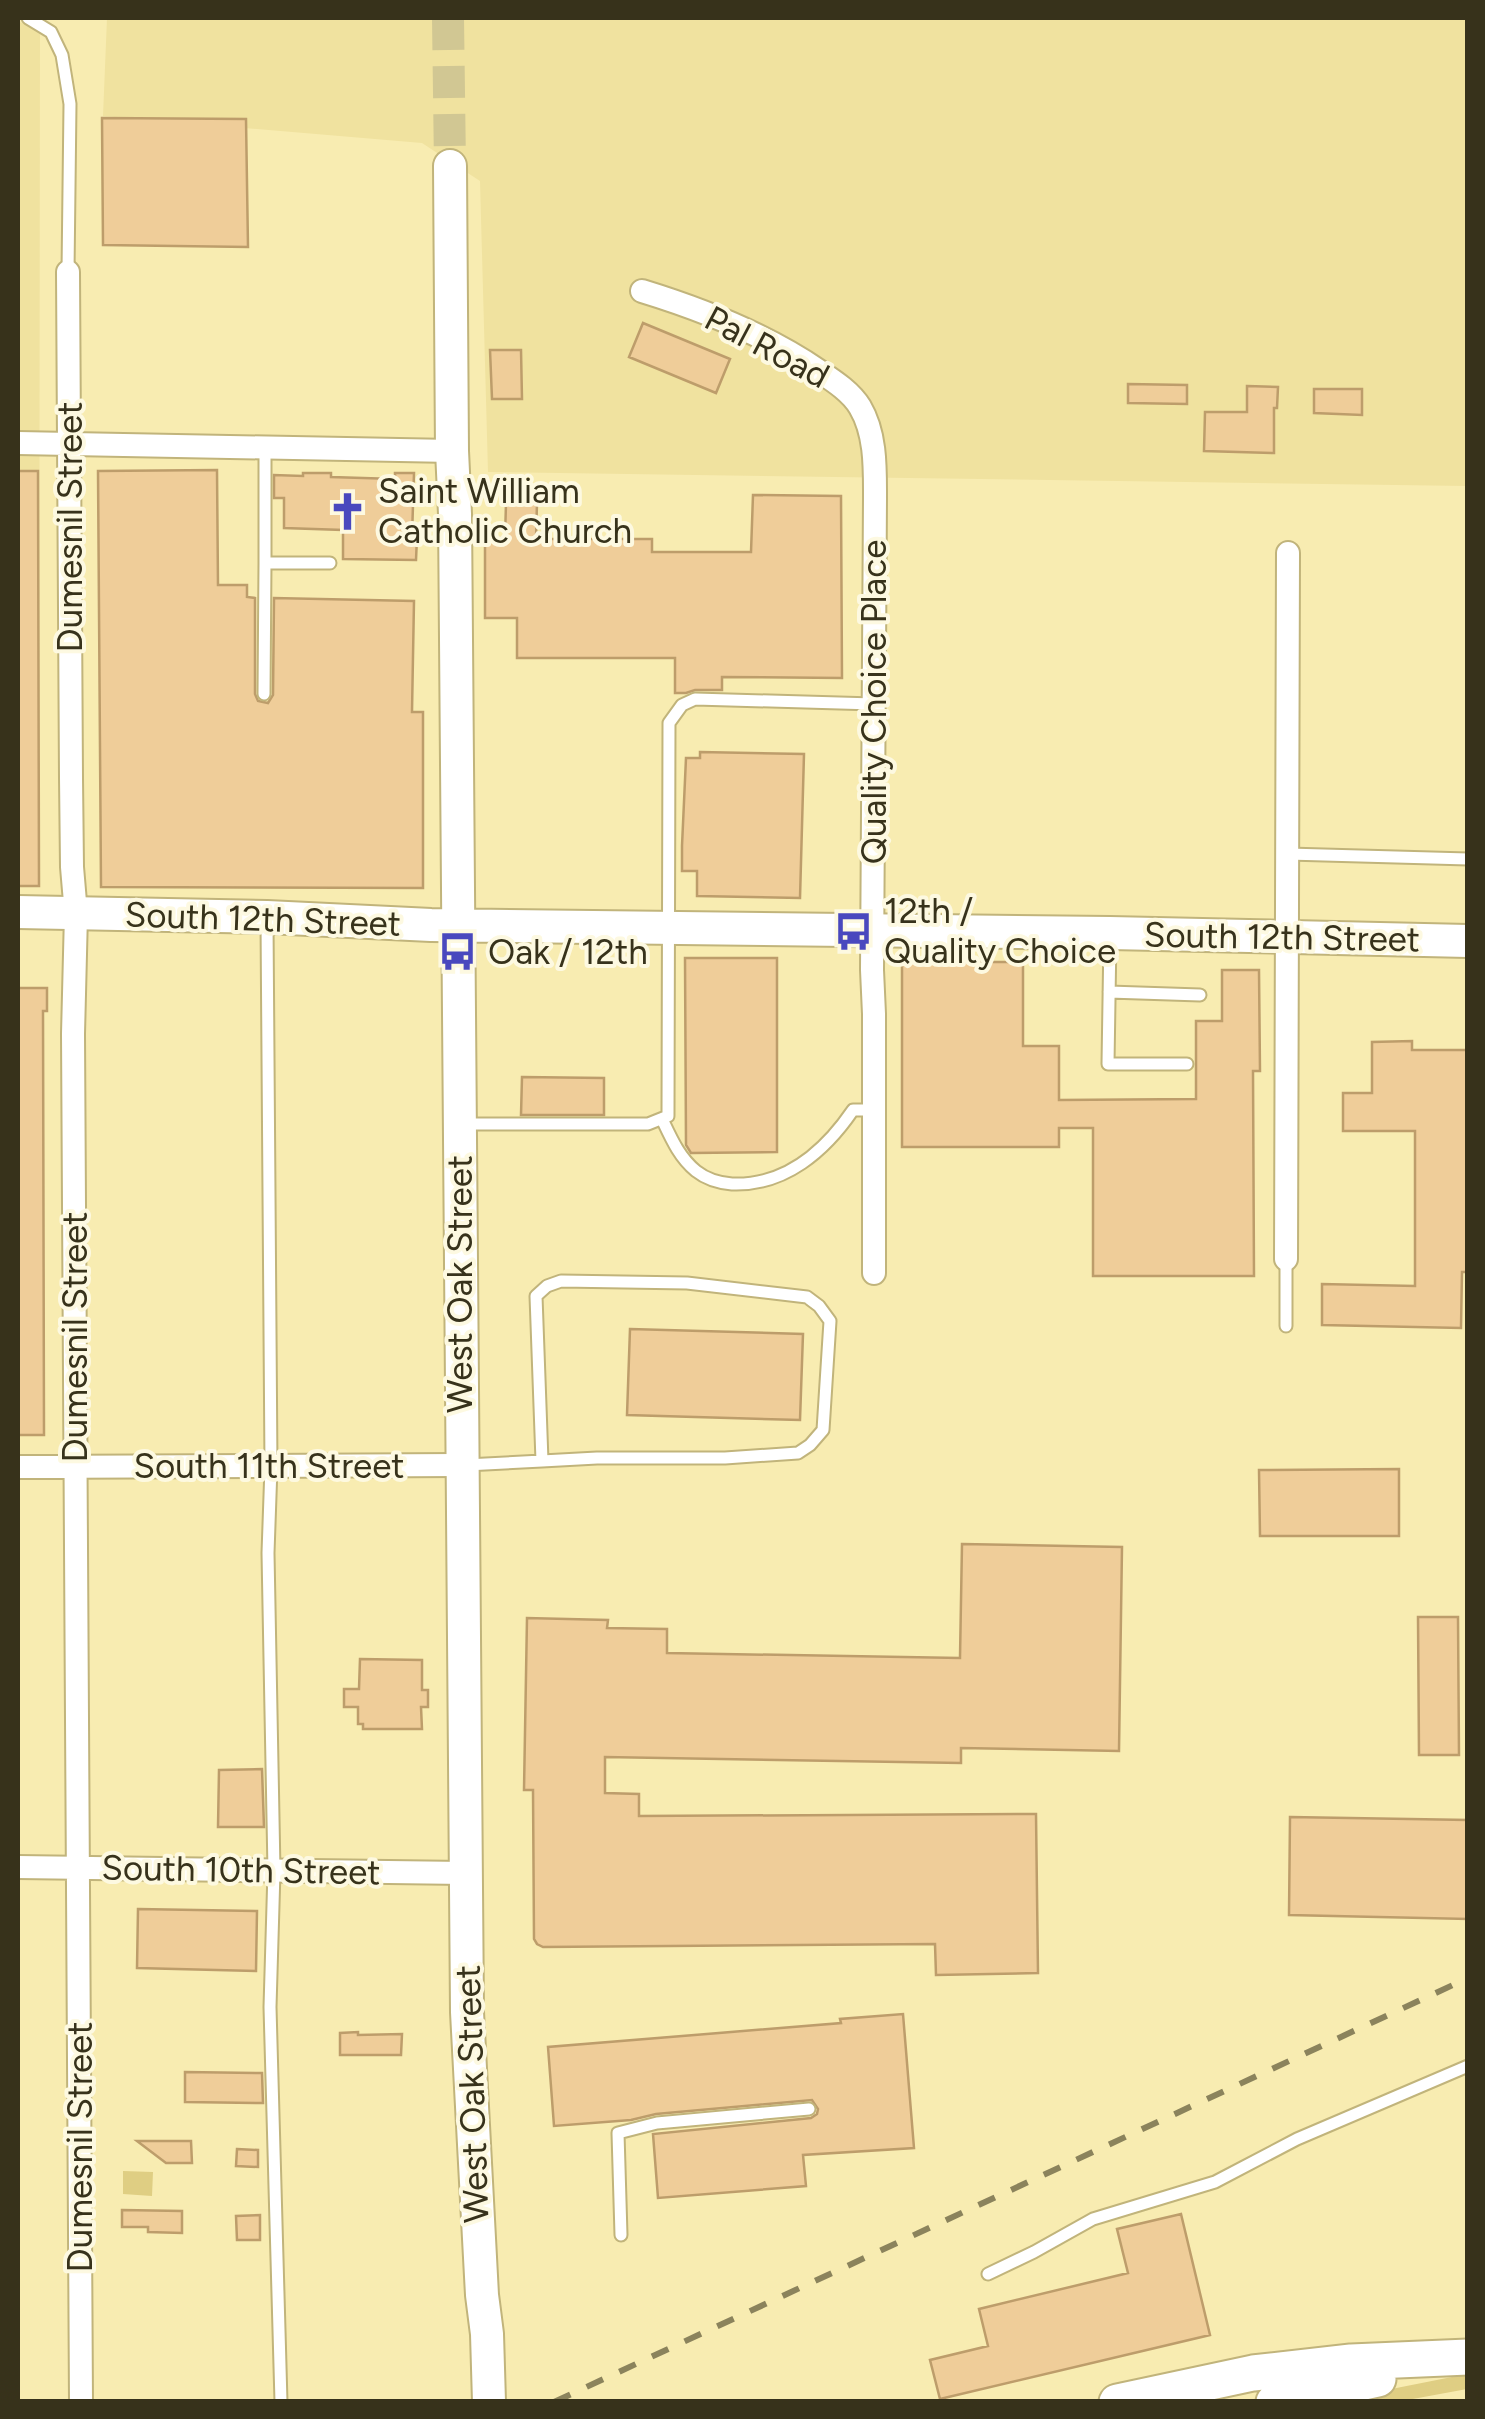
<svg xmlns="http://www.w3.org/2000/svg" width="1485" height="2419" font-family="Figtree,sans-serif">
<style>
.built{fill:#f0e29f}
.green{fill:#dfce83}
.building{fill:#efcd99;stroke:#bd9d6b;stroke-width:2.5}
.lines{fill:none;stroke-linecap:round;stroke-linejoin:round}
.secondary-tunnel{stroke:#d1c793;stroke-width:32;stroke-dasharray:32 16;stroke-linecap:butt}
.lane-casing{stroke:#c1b47b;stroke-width:15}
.street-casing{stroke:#c1b47b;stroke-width:26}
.secondary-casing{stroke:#c1b47b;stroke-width:36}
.primary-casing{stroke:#c1b47b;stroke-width:39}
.lane{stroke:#fff;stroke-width:11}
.street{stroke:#fff;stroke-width:22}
.secondary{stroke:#fff;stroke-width:32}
.primary{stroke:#fff;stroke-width:35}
.rail{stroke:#8b835c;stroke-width:6;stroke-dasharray:18 18;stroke-linecap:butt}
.labels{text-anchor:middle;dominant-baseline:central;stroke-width:8;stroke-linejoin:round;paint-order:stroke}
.street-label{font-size:35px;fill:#37321b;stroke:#fdf9e1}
.poi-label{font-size:35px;fill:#37321b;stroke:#fdf9e1;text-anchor:start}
</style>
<rect width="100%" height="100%" fill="#f8ecb1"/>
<path class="built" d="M 107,18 L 1467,18 L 1467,486 L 488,472 L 480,181 L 422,143 L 103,116 Z
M 18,22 L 40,26 L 39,886 L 18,886 Z"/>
<path class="green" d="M 123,2171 L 153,2172 L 152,2196 L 123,2194 Z
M 1467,2374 L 1467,2389 L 1402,2401 L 1326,2402 Z"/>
<path class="building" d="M 102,118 L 246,119 L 248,247 L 103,245 Z
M 643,323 L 730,359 L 716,393 L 629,357 Z
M 490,350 L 521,350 L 522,399 L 492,399 Z
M 1128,384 L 1187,385 L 1187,404 L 1128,403 Z
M 1247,386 L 1278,387 L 1277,408 L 1274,408 L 1274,453 L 1204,451 L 1205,412 L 1247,412 Z
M 1314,389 L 1362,389 L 1362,415 L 1314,413 Z
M 217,470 L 218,585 L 247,585 L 247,597 L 255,598 L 255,694 L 258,701 L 268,703 L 273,695 L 274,598 L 414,601 L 412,712 L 423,712 L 423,888 L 101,887 L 98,471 Z
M 18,471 L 38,471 L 39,886 L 18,886 Z
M 303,473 L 331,473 L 331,477 L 395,479 L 395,473 L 414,473 L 412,537 L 417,537 L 416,560 L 343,559 L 343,530 L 284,528 L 284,498 L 274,498 L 274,475 L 303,476 Z
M 753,495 L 841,496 L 842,678 L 722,677 L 722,690 L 695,690 L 686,693 L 675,693 L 675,658 L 517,658 L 517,618 L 485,618 L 485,538 L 505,538 L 506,503 L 537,503 L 536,539 L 652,539 L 652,552 L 751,552 Z
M 700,752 L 804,754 L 800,898 L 697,896 L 697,871 L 682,871 L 682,846 L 686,758 L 700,758 Z
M 685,958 L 777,958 L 777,1152 L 691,1153 L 686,1145 Z
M 902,962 L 1023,962 L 1023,1046 L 1059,1046 L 1059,1100 L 1196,1099 L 1196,1021 L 1222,1021 L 1222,970 L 1259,970 L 1260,1071 L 1253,1071 L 1254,1276 L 1093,1276 L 1093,1128 L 1059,1128 L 1059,1147 L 902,1147 Z
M 18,988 L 47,988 L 47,1011 L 43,1011 L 44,1435 L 18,1435 Z
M 1412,1041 L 1412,1050 L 1468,1050 L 1468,1272 L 1462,1272 L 1461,1328 L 1322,1325 L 1322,1284 L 1415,1286 L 1415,1131 L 1343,1131 L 1343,1093 L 1372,1093 L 1372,1042 Z
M 522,1077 L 604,1078 L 604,1115 L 521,1115 Z
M 630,1329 L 803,1334 L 800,1420 L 627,1415 Z
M 1399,1469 L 1399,1536 L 1260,1536 L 1259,1470 Z
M 962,1544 L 1122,1547 L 1119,1751 L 961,1748 L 961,1763 L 605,1757 L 605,1793 L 639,1794 L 639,1816 L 1036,1814 L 1038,1973 L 936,1975 L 935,1944 L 543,1947 L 537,1944 L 534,1939 L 533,1790 L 524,1790 L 527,1618 L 608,1620 L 607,1628 L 667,1629 L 667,1653 L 960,1658 Z
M 1418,1617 L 1458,1617 L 1459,1755 L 1419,1755 Z
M 360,1659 L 422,1660 L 422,1690 L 428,1690 L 428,1707 L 421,1707 L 422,1729 L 363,1729 L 363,1724 L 358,1724 L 358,1707 L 344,1707 L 344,1689 L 359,1689 Z
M 262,1769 L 264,1827 L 218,1827 L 219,1770 Z
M 1290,1817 L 1468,1820 L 1468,1919 L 1289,1915 Z
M 138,1909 L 257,1911 L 256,1971 L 137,1968 Z
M 903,2014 L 914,2148 L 803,2155 L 806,2186 L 658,2198 L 653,2134 L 811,2118 L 817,2114 L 818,2109 L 812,2100 L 656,2114 L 631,2120 L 554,2126 L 548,2047 L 841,2023 L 840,2019 Z
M 358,2032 L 358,2035 L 402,2034 L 401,2055 L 340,2055 L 340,2033 Z
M 185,2072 L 262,2073 L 263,2103 L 185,2102 Z
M 137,2141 L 191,2141 L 192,2163 L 166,2163 Z
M 237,2149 L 258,2150 L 258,2167 L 236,2166 Z
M 122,2210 L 182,2211 L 182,2233 L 148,2232 L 148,2227 L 122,2227 Z
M 1181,2214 L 1210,2335 L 940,2399 L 930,2360 L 988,2346 L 979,2309 L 1128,2273 L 1117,2229 Z
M 260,2215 L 260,2240 L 237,2240 L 236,2216 Z"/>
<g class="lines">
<path class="secondary-tunnel" d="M 448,18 L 450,166"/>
<defs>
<path id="lane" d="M 28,18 L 51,32 L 62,55 L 70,104 L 68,272
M 265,447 L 265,563 L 330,563
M 264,694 L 265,563
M 1288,854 L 1468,859
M 267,921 L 271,1467 L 268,1553 L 274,1871 L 270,2007 L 281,2402
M 1110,937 L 1108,1064 L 1187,1064
M 1109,992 L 1200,995
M 662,1119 C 671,1138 679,1157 696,1171 C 706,1179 720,1183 732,1184 C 785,1186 825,1151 853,1110 L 874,1110
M 462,1124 L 648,1124 L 668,1116 L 669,723 L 682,705 L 695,699 L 874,704
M 1286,1326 L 1286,1259
M 466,1465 L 542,1461 L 536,1296 L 547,1286 L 561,1281 L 687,1283 L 807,1297 L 819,1306 L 830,1321 L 823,1430 L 810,1445 L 798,1453 L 725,1458 L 597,1458 L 542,1461
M 621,2235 L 618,2133 L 657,2123 L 809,2109
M 988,2274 L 1034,2252 L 1093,2219 L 1215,2182 L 1297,2139 L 1468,2066"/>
<path id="street" d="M 68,272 L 71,778 L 72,867 L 76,914 L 73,1034 L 81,2402
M 642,291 C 704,310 765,334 819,371 C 834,381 851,392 860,407 C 876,434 875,468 875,498 L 872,970 L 874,1014 L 874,1273
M 18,443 L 452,451
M 1286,1259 L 1288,553
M 18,1467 L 461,1465
M 18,1867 L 465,1873"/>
<path id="secondary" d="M 450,166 L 452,451 L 455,514 L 467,2012 L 482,2295 L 487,2334 L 489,2402
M 18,912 L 267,917 L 431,925 L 1110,933 L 1468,941"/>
<path id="primary" d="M 1117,2402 L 1253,2373 L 1351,2362 L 1468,2357
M 1274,2402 L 1378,2379"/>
</defs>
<use href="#lane" class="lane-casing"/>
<use href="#street" class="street-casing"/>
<use href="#secondary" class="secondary-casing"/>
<use href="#primary" class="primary-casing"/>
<use href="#lane" class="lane"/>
<use href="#street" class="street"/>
<use href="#secondary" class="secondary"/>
<use href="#primary" class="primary"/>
<path class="rail" d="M 554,2402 L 1468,1978"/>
</g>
<defs>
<symbol id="church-bare" viewBox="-9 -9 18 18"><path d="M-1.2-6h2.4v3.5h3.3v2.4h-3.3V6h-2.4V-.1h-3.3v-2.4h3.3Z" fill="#4948be" stroke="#fdf9e1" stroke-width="2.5" paint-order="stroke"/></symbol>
<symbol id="bus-bare" viewBox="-9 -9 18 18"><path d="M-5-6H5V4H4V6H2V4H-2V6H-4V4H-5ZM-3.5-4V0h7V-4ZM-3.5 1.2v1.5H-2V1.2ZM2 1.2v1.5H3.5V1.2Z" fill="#4948be" stroke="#fdf9e1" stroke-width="2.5" paint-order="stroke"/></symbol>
</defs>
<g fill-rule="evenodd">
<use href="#church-bare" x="320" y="484" width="55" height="55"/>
<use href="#bus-bare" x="826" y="904" width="55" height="55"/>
<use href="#bus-bare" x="430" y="924" width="55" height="55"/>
</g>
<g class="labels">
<g class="street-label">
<text transform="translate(767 347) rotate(28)">Pal Road</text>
<text transform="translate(70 527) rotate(-90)">Dumesnil Street</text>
<text transform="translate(874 702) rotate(-90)">Quality Choice Place</text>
<text transform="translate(263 919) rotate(2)">South 12th Street</text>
<text transform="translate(1282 937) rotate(1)">South 12th Street</text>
<text transform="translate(460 1284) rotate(-90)">West Oak Street</text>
<text transform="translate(75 1337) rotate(-90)">Dumesnil Street</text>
<text x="269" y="1466">South 11th Street</text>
<text transform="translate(241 1870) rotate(1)">South 10th Street</text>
<text transform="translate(472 2094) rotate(-92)">West Oak Street</text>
<text transform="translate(80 2147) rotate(-90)">Dumesnil Street</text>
</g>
<g class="poi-label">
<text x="378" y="491">Saint William<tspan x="378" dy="40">Catholic Church</tspan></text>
<text x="884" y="911">12th /<tspan x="884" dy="40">Quality Choice</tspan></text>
<text x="488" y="952">Oak / 12th</text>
</g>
</g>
<rect width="1485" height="2419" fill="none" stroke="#37321b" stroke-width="40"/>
</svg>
